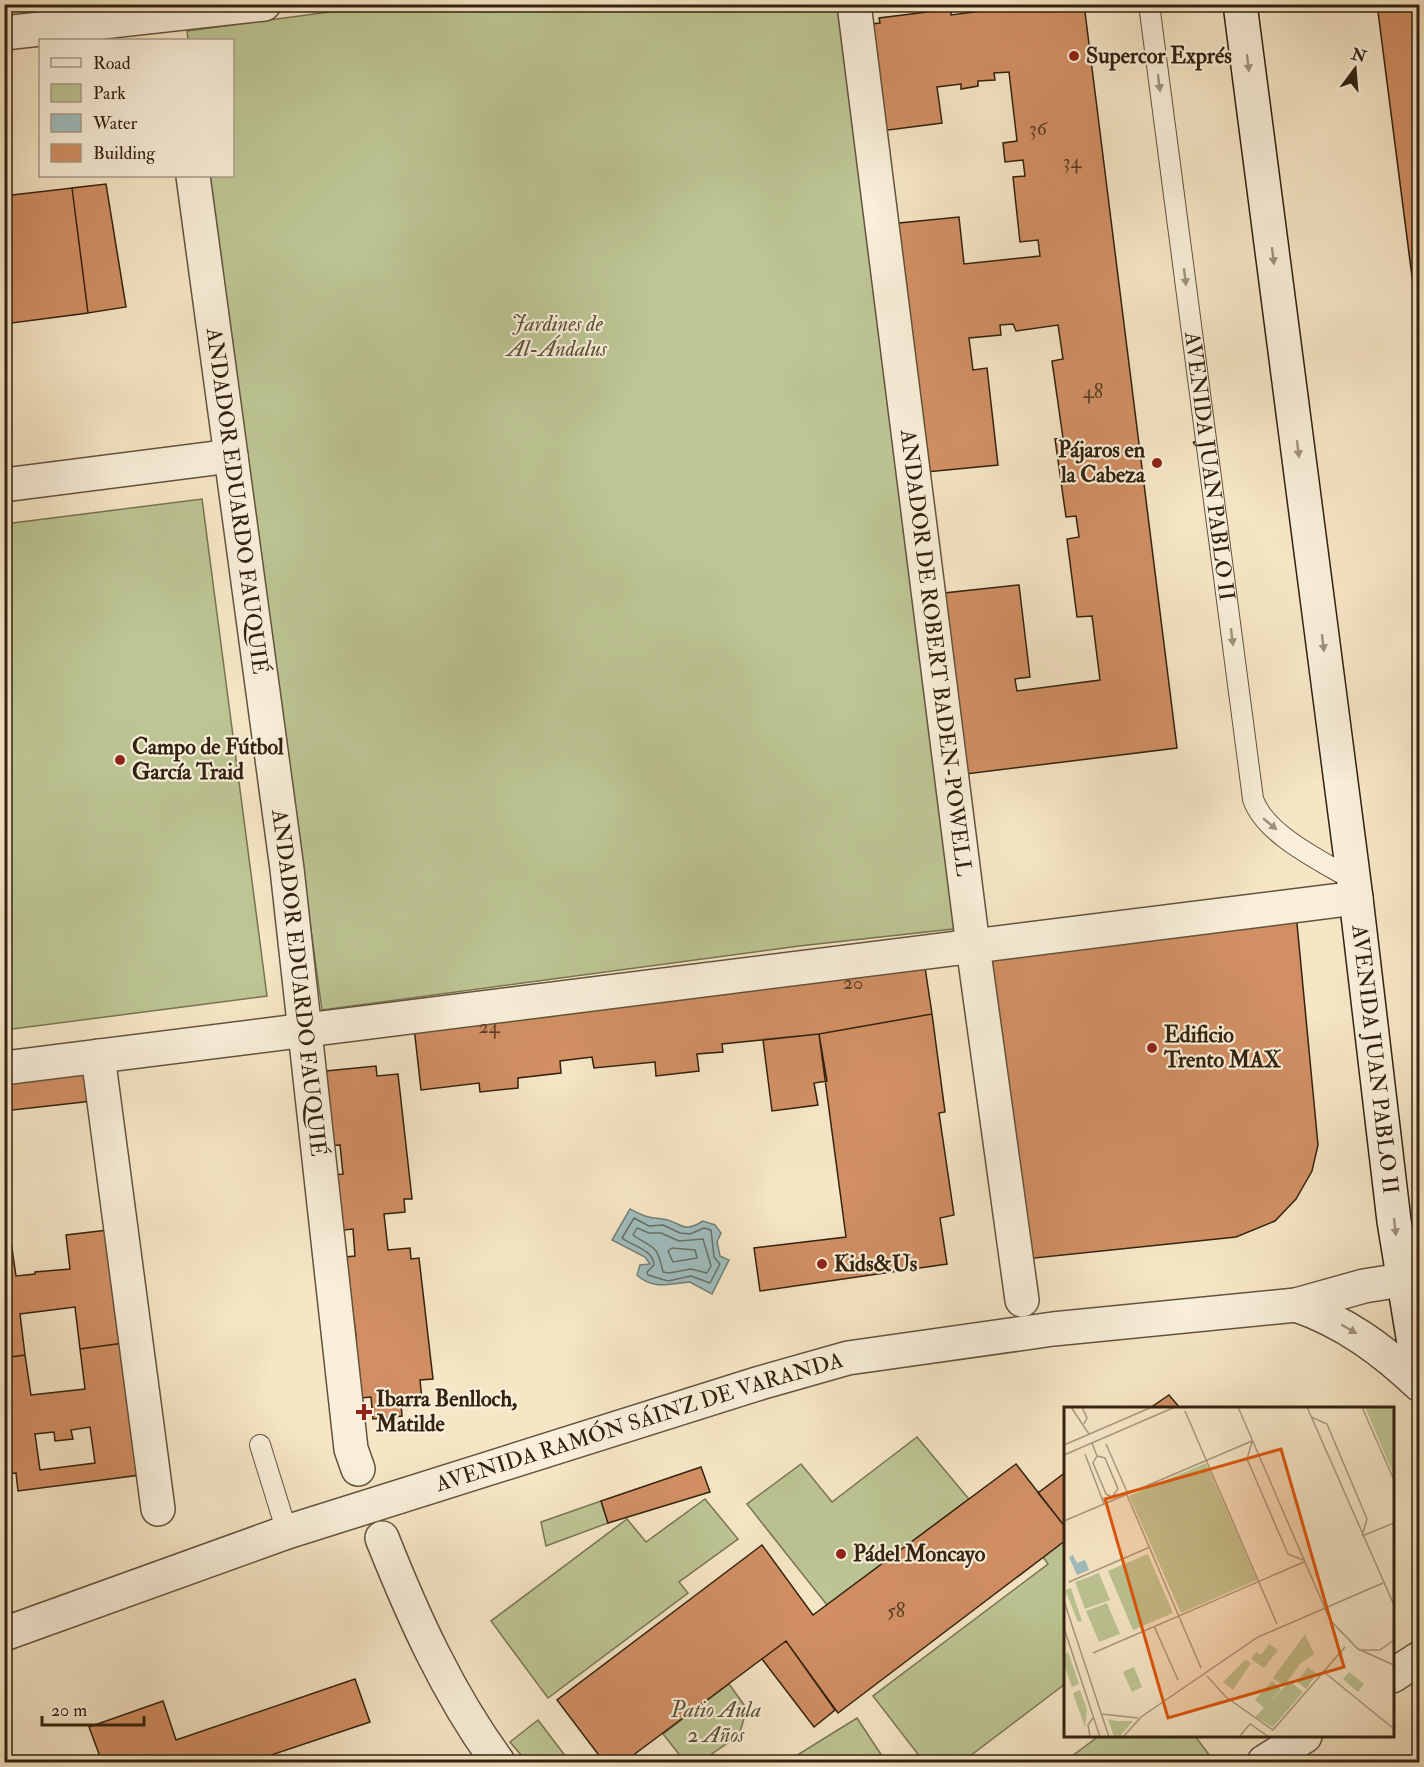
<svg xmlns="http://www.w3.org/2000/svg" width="1424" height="1767" font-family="'IM FELL Double Pica',serif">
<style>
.green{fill:#bdc594;stroke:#787452;stroke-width:1.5}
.water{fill:#a0bdbe;stroke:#747f78;stroke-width:1.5}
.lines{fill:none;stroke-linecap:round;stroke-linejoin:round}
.shore{stroke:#697066;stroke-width:1.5}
.building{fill:#d28f64;stroke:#32220f;stroke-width:1.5;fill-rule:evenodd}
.lane-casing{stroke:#63533d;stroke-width:22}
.street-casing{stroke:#63533d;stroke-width:36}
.secondary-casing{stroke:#32220f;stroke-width:36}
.lane{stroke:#f9efda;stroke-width:20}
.street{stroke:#f9efda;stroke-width:33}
.secondary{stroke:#f9efda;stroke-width:33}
.oneway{fill:#9f937f}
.poi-dot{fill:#8f2418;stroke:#f9efda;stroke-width:2}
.labels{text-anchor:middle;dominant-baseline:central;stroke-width:4.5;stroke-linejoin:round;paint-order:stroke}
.number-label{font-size:20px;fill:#5a3d24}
.poi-label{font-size:22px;font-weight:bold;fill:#32220f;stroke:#f9efda;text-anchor:start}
.park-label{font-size:22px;font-style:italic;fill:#5c5337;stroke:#f9efda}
.street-label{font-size:22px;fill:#32220f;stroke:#f9efda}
.inset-road{fill:none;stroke:#a8987d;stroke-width:1.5}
.view{fill:#df560c;fill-opacity:0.15;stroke:#df560c;stroke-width:3}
.inset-edge{fill:none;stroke:#32220f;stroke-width:3}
</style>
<rect width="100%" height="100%" fill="#f6e6c6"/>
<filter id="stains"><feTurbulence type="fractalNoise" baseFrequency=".00333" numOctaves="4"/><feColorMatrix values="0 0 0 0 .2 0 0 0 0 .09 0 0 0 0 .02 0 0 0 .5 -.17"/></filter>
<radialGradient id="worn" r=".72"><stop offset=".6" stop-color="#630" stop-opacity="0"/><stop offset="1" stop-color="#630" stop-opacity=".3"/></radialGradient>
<path class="green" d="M 389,4 L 840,5 L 962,928 L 799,946 L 322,1010 L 207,176 L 232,176 L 232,40 L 188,40 L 187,31 Z
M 202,499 L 267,996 L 5,1030 L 5,524 Z
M 917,1437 L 969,1499 L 827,1605 L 747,1504 L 801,1464 L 832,1502 Z
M 705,1499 L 738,1539 L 679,1582 L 688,1593 L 548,1698 L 491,1621 L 627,1519 L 646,1542 Z
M 601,1501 L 608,1523 L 546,1546 L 541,1522 Z
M 1065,1540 L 1065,1684 L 962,1762 L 924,1762 L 873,1696 L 1048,1564 L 1043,1557 Z
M 729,1684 L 747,1709 L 739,1735 L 706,1758 L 682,1758 L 663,1734 Z
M 857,1718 L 886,1762 L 786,1762 Z
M 538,1720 L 570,1762 L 527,1762 L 510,1742 Z
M 1099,1736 L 1195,1736 L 1213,1760 L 1064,1762 Z"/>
<path class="water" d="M 630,1209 C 646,1217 645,1217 662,1219 C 682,1221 681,1235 703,1221 L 715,1225 L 721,1233 L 717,1242 L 720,1256 L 729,1260 L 712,1294 L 690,1282 C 671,1283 654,1291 637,1275 L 640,1265 L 650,1264 L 645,1257 L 612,1240 Z"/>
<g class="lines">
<path class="shore" d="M 634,1218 L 649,1226 L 663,1225 L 680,1233 L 690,1234 L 704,1228 L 711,1230 L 714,1257 L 720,1264 L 710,1283 L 691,1276 L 668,1281 L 648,1275 L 647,1272 L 654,1265 C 653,1249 632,1246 622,1238 Z
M 637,1228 L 649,1233 L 661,1233 L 679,1241 L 703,1239 L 711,1266 L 707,1273 L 691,1269 L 669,1273 L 663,1272 C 657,1244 655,1250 633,1235 Z
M 672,1248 L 695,1250 L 697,1258 L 673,1262 L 668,1251 Z"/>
</g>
<path class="building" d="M 1038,4 L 1054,4 L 1054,8 L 1084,4 L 1177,748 L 958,775 L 935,594 L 1019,585 L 1030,677 L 1015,679 L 1017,691 L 1100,680 L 1092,616 L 1077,617 L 1067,539 L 1079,537 L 1076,516 L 1066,517 L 1055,439 L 1063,438 L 1052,361 L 1063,359 L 1058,325 L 1016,331 L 1013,324 L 1000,325 L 1001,335 L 969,338 L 973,370 L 987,368 L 998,465 L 916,473 L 889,224 L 959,217 L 964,264 L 1040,256 L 1038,240 L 1020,242 L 1013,177 L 1025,176 L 1023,160 L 1005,162 L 1003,143 L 1017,141 L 1009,72 L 994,73 L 995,80 L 978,81 L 978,86 L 961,89 L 961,84 L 937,87 L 942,123 L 873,132 L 860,25 L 880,23 L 879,18 L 951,9 L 951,15 Z
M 1377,4 L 1420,4 L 1420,339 Z
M 106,184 L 126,307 L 88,313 L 72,188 Z
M 72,188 L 88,313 L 4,324 L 4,196 Z
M 1296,913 L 1318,1145 L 1312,1171 L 1296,1199 L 1275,1221 L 1236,1237 L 1025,1259 L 982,951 Z
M 923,954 L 932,1014 L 819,1034 L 722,1044 L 723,1052 L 697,1054 L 699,1071 L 656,1076 L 655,1062 L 594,1068 L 592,1057 L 560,1061 L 561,1073 L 518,1078 L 518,1088 L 480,1092 L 479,1083 L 421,1090 L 413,1018 L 551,1002 L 552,1016 Z
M 932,1014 L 945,1112 L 939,1113 L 954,1215 L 940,1218 L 947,1264 L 760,1291 L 754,1248 L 846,1237 L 819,1034 Z
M 819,1034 L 827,1081 L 814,1083 L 818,1105 L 772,1111 L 763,1040 Z
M 376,1066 L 377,1076 L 398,1074 L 412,1199 L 404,1199 L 405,1212 L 384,1214 L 388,1250 L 410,1248 L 411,1259 L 419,1258 L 433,1379 L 420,1380 L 422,1400 L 401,1403 L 402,1416 L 373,1419 L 371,1397 L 350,1399 L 344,1337 L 356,1336 L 352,1307 L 341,1308 L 336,1258 L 355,1256 L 353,1229 L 335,1231 L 329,1175 L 343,1174 L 340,1145 L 324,1146 L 316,1072 Z
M 97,1071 L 101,1100 L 4,1111 L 4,1082 Z
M 116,1229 L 131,1342 L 80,1349 L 75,1307 L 20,1314 L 25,1355 L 4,1358 L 4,1242 L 11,1242 L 16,1276 L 35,1274 L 35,1272 L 70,1269 L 66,1235 Z
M 131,1342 L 148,1474 L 18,1491 L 16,1473 L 4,1474 L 4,1358 L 25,1355 L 31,1395 L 85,1389 L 80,1349 ZM 90,1427 L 95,1463 L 40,1470 L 35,1434 L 54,1432 L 55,1441 L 73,1439 L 71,1430 Z
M 1169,1395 L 1180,1408 L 1150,1408 Z
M 1016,1464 L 1066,1528 L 1066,1540 L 838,1713 L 786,1641 L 624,1762 L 604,1762 L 557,1700 L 762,1545 L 813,1615 Z
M 701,1467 L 710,1492 L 608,1523 L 601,1501 Z
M 1066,1472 L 1066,1528 L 1038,1493 Z
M 786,1641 L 835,1710 L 814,1727 L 762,1659 Z
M 355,1679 L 370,1722 L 250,1762 L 102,1762 L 89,1727 L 163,1701 L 176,1740 Z"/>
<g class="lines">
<defs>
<g id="lane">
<path id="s1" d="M 1149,4 L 1253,799 C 1265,835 1322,861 1353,880"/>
<path d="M 260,1445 L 287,1532"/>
</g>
<g id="street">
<path id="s2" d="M 854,4 L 973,946 L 1022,1300"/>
<path d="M 4,33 L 264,4"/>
<path id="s3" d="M 193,176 L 287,869 L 351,1449 L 358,1469"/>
<path d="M 4,485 L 231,456"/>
<path d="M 98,1056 L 158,1509"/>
<path d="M 4,1068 L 1356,898"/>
<path d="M 1296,1305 C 1345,1322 1383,1350 1420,1385"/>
<path d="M 382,1538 C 413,1616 448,1694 498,1762"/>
<path id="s4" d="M 4,1634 L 287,1532 L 760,1383 L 848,1358 L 1053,1329 L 1296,1305 L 1364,1286 L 1420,1277"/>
<path d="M 1392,1676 L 1420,1658"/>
<path d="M 1264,1762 L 1305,1736"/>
</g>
<g id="secondary">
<path id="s5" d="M 1240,4 L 1356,898 L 1394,1221 L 1420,1380"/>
</g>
</defs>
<use href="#lane" class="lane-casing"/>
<use href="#street" class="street-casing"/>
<use href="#secondary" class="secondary-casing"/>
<use href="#lane" class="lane"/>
<use href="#street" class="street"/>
<use href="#secondary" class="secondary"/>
</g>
<defs><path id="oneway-solid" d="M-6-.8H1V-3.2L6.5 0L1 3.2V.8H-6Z" transform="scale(1.5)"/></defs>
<g class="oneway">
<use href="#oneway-solid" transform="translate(1248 63) rotate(83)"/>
<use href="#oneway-solid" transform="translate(1159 83) rotate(83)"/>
<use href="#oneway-solid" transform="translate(1273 256) rotate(83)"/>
<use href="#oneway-solid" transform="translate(1185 277) rotate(83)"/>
<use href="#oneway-solid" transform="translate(1298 449) rotate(83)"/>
<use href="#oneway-solid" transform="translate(1232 637) rotate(83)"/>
<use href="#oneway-solid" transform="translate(1323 643) rotate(83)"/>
<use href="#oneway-solid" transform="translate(1270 824) rotate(40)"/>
<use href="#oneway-solid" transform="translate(1395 1227) rotate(83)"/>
<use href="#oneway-solid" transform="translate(1349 1329) rotate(30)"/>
</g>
<g class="poi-dot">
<circle cx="1074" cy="56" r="6"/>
<circle cx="1157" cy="463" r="6"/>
<circle cx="120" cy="760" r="6"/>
<circle cx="1152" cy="1048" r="6"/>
<circle cx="822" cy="1264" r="6"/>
<path d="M361 1403h6v6h6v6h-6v6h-6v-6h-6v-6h6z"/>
<circle cx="841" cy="1554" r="6"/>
</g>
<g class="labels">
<g class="number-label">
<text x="1038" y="128">36</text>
<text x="1072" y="161">34</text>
<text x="1093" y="391">48</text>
<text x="853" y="982">20</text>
<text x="489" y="1026">24</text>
<text x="896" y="1610">58</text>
</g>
<g class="poi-label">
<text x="1086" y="56">Supercor Exprés</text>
<text x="1145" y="450" text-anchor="end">Pájaros en<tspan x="1145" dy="25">la Cabeza</tspan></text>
<text x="132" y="747">Campo de Fútbol<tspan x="132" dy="25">García Traid</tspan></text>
<text x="1164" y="1035">Edificio<tspan x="1164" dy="25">Trento MAX</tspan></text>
<text x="834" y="1264">Kids&amp;Us</text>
<text x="376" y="1399">Ibarra Benlloch,<tspan x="376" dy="25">Matilde</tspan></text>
<text x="853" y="1554">Pádel Moncayo</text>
</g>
<g class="park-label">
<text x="557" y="324">Jardines de<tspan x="557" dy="25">Al-Ándalus</tspan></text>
<text x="716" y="1710">Patio Aula<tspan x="716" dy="25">2 Años</tspan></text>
</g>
<g class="street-label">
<text stroke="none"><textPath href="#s1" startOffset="466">AVENIDA JUAN PABLO II</textPath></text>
<text stroke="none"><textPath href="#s3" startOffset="328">ANDADOR EDUARDO FAUQUIÉ</textPath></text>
<text stroke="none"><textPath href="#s2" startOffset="654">ANDADOR DE ROBERT BADEN-POWELL</textPath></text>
<text stroke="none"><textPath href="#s3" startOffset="814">ANDADOR EDUARDO FAUQUIÉ</textPath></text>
<text stroke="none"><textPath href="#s5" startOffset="1064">AVENIDA JUAN PABLO II</textPath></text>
<text stroke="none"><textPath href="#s4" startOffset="670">AVENIDA RAMÓN SÁINZ DE VARANDA</textPath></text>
</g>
</g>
<g transform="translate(1064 1407)">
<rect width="330" height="330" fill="#f6e6c6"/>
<path d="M 301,0 L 330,0 L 330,69 ZM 142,56 L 193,173 L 117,206 L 65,89 ZM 84,147 L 109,206 L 69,223 L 44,164 ZM 35,166 L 46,193 L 21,202 L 11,175 ZM 7,181 L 18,214 L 14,215 L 1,183 ZM 43,196 L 56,227 L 35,235 L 22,204 ZM 241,227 L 250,247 L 236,257 L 220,279 L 209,271 ZM 205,237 L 214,243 L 200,261 L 187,252 L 192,245 L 197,248 ZM 4,245 L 15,277 L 8,280 L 0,257 L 0,247 ZM 181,253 L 187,256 L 169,283 L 159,275 ZM 70,260 L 78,280 L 68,285 L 59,265 ZM 244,260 L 253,267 L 242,282 L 233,275 ZM 285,265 L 300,277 L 294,285 L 279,272 ZM 208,274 L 217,282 L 200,301 L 191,293 ZM 226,274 L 239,285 L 209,320 L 191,310 ZM 16,283 L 23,302 L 21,320 L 9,286 ZM 44,312 L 53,314 L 69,314 L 55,330 L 50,330 Z" fill="#bdc594"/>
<path d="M 9,148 L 13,156 L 21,153 L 25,163 L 13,168 L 5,150 Z" fill="#a0bdbe"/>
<path class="inset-road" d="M 7,0 L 25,27M 18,0 L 23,11 L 20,17M 174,0 L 266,213 L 294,242 L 330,258M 243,0 L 330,198M 298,0 L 330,73M 121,4 L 213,217M 247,10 L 263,17 L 303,112 L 298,129M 188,35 L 183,52 L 224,147 L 239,153M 28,36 L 33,49 L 29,56 L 42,87 L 48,90 L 54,82 L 41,51 L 33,49M 42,37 L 64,87M 0,38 L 88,0M 21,47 L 40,97M 0,48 L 111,0M 63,88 L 137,261M 0,114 L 188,34M 298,129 L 330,116M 5,175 L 86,140M 0,194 L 45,330M 90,219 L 114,273M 0,221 L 36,330M 295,243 L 316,243 L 330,233M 29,246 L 240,155M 260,265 L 330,322M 143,269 L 162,290 L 209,323 L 281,240M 37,307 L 74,311M 26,330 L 24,318 L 29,311M 59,330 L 77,310 L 194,230 L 319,176M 175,330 L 186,317 L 205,330"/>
<path class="view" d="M 217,42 L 280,260 L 104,311 L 41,92 Z"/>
<rect width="330" height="330" class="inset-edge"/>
</g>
<rect width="1424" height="1767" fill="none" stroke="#f6e6c6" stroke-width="24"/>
<rect x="6" y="6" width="1412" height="1755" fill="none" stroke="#32220f" stroke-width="3"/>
<rect x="12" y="12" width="1400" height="1743" fill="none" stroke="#32220f" stroke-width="1.5"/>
<rect x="39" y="39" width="195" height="138" fill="#f9efda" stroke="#a99d89" stroke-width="1.5"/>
<rect x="51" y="58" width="30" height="9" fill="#f9efda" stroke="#a99d89" stroke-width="1.5"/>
<text x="93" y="69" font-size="18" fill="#32220f">Road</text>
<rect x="51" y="84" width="30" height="18" fill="#bdc594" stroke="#a99d89" stroke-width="1.5"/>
<text x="93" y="99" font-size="18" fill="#32220f">Park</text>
<rect x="51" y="114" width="30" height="18" fill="#a0bdbe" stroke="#a99d89" stroke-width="1.5"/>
<text x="93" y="129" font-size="18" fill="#32220f">Water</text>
<rect x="51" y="144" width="30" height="18" fill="#d28f64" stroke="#a99d89" stroke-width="1.5"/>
<text x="93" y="159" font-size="18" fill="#32220f">Building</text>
<g transform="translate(1355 69) rotate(16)" stroke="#f9efda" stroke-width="4.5" paint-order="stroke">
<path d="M0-4.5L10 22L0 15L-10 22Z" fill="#32220f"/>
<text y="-9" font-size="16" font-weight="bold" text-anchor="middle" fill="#32220f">N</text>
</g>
<path d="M42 1716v9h102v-9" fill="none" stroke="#32220f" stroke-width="3"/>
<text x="51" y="1716" font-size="18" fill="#32220f" stroke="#f9efda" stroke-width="4.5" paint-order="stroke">20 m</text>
<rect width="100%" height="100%" filter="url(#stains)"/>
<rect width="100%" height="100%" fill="url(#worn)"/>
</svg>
